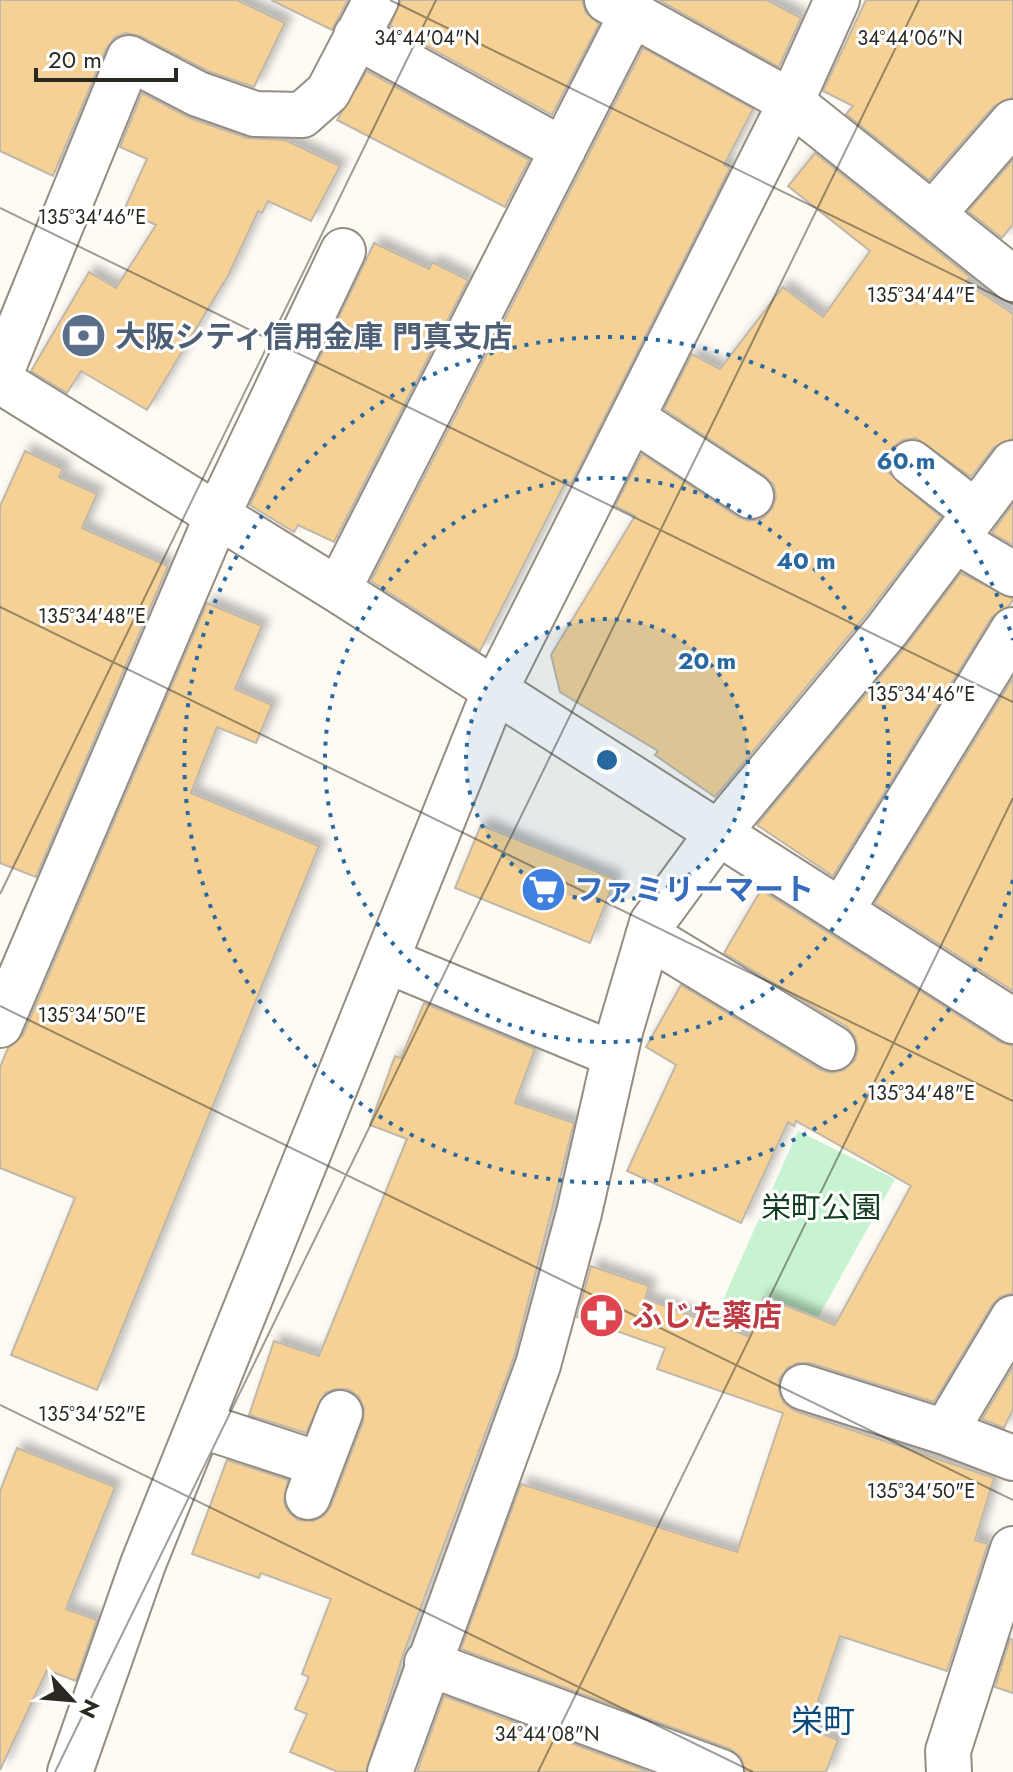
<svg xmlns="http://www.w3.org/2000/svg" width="1013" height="1772" font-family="Jost,'Noto Sans JP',sans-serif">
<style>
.green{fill:#c7f3d0}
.building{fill:#f5d195;stroke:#bfb7aa;stroke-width:2;filter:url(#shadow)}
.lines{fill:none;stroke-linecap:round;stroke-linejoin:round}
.minor-casing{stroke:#958d81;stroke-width:48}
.minor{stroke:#fff;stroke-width:44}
.ticks{fill:none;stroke:#2b2822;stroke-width:2;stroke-opacity:0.45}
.ring{fill:none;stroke:#29689e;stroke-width:4;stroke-dasharray:4 8}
.labels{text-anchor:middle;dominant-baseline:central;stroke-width:6;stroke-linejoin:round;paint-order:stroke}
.service-label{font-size:30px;font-weight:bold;fill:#4e5e75;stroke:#fff;text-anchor:start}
.shop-label{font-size:30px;font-weight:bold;fill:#366cbe;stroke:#fff;text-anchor:start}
.park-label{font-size:30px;fill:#123d20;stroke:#fff}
.health-label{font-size:30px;font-weight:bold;fill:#be3a42;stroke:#fff;text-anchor:start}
.neighbourhood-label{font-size:32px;fill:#094878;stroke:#fff}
.ticks-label{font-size:20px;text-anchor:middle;fill:#2b2822;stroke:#fff;stroke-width:6;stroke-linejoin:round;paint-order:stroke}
.centre{fill:#29689e;stroke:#fff;stroke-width:4}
.ring-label{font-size:24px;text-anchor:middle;font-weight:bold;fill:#29689e;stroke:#fff;stroke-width:6;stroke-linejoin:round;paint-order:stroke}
</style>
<defs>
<filter id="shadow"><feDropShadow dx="7" dy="-7" stdDeviation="4" flood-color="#0004"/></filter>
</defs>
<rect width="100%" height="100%" fill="#fefbf5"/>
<path class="green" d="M 798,1131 L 895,1179 L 804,1343 L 718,1311 Z"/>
<path class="building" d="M 0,0 L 237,0 L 285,23 L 254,87 L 208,71 L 140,36 L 126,33 L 115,37 L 106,49 L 53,176 L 0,151 Z
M 271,0 L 348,0 L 332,30 Z
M 401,0 L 582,0 L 586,13 L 599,24 L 552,115 L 390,26 Z
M 659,0 L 767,0 L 801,18 L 779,67 Z
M 866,0 L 1013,0 L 1013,98 L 994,106 L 929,180 L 846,114 L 853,106 L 823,91 Z
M 643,48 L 753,109 L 724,165 L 730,168 L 571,484 L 566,481 L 480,651 L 371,581 Z
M 367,71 L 529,160 L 505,207 L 337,120 Z
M 142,93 L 190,118 L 247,138 L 285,140 L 340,166 L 311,221 L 268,201 L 262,213 L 258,211 L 229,274 L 147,410 L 81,371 L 67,393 L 31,371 L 89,272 L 116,288 L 156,225 L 124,210 L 147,159 L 120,147 Z
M 815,153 L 970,277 L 966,282 L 1013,314 L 1013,439 L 994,447 L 971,477 L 916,438 L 903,440 L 893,447 L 887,459 L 889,473 L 941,517 L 867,614 L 715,797 L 655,755 L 658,751 L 560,692 L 551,655 L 635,516 L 615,506 L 642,454 L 738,517 L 749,521 L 762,519 L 772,509 L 776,497 L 774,485 L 765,476 L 664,409 L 692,354 L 720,369 L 783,287 L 823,317 L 870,251 L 788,186 Z
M 1013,160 L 1013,224 L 1002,238 L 968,211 Z
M 374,243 L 429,269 L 432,262 L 468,280 L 334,542 L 298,525 L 294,532 L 250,505 Z
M 25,451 L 63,469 L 59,477 L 97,494 L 82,528 L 168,566 L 36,877 L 0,863 L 0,506 Z
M 1013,504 L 1013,545 L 992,533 Z
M 961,573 L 1013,599 L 1009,606 L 992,617 L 833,876 L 757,825 L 906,646 Z
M 207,603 L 262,626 L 235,689 L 272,705 L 256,743 L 217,727 L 191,793 L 319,846 L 97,1390 L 11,1355 L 75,1198 L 0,1168 L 0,1067 L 8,1048 L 23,1035 Z
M 1013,678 L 1013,991 L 875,903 Z
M 481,825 L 615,879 L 590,943 L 455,888 Z
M 761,890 L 1000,1042 L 1013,1046 L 1013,1293 L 1000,1297 L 992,1305 L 934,1402 L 810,1363 L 798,1363 L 787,1368 L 779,1380 L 779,1392 L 784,1403 L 795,1411 L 994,1478 L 975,1540 L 988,1544 L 947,1671 L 840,1636 L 809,1728 L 838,1740 L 826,1772 L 745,1772 L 741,1757 L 730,1749 L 461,1649 L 521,1484 L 737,1552 L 783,1413 L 657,1369 L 665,1348 L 577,1317 L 591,1266 L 649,1286 L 645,1299 L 748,1336 L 764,1297 L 835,1325 L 911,1186 L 796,1121 L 794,1126 L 788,1122 L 741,1223 L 627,1171 L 676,1065 L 646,1047 L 681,985 L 821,1070 L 832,1073 L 844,1070 L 855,1060 L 858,1049 L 855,1037 L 847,1027 L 724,953 Z
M 424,1003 L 535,1049 L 515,1103 L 574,1123 L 514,1357 L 403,1655 L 366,1772 L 338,1772 L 290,1752 L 307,1714 L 295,1709 L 309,1677 L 302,1674 L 331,1599 L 261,1573 L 259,1578 L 192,1554 L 227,1460 L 288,1480 L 284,1502 L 288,1512 L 298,1520 L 313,1521 L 324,1516 L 331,1506 L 363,1422 L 364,1408 L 359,1397 L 348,1389 L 335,1389 L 325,1393 L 306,1433 L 249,1415 L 274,1341 L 319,1356 L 407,1139 L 370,1125 L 395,1056 L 401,1058 Z
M 1013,1367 L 1013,1409 L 1004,1428 L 982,1419 Z
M 17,1448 L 115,1487 L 66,1609 L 97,1620 L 76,1681 L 47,1670 L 0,1770 L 0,1491 Z
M 1010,1639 L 1013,1640 L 1013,1693 L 995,1687 Z
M 444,1696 L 649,1772 L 417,1772 Z"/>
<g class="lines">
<defs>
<path id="minor" d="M 607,0 L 791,102 L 1013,279
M 356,36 L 563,150
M 933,214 L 1013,122
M 0,375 L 129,58 L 198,94 L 255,114 L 302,115 L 328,92 L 376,0
M 0,381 L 338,590 L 1013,1021
M 632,418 L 751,496
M 912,463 L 975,512
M 955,540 L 1013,574
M 338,590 L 632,14
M 841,911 L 1013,630
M 648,936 L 833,1048
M 388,961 L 615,1055
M 0,1025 L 218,514 L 343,251
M 1013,1318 L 945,1432 L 1013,1458
M 803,1387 L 945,1432
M 200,1425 L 319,1464
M 308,1497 L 340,1413
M 427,1663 L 721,1772
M 70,1772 L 143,1564 L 495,690 L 791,102 L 837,0
M 390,1772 L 538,1365 L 579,1213 L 621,1028 L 652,923 L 718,833 L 887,630 L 1013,463
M 949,1772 L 948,1751 L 1013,1549"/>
</defs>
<use href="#minor" class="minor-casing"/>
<use href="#minor" class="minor"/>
</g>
<path class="ticks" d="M 390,0 L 1013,304M 0,208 L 1013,702M 0,607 L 1013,1101M 0,894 L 436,0M 0,1006 L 1013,1500M 0,1405 L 753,1772M 55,1772 L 919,0M 538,1772 L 1013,798"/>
<circle cx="607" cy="760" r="141" fill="#29689e" fill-opacity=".12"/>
<g class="ring">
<circle cx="607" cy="760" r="141"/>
<circle cx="607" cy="760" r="282"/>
<path d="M1013 880A423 423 0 1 1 1013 640"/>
</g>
<defs>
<symbol id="bank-disc" viewBox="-11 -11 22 22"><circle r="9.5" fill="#5c6f8a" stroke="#fff"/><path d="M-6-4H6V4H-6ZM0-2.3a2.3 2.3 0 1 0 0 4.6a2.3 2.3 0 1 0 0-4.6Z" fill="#fff"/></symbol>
<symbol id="supermarket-disc" viewBox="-11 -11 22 22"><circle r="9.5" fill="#3f7fe0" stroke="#fff"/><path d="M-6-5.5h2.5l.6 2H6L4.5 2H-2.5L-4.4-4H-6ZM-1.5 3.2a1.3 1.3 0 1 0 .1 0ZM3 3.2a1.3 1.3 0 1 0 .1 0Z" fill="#fff"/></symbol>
<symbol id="pharmacy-disc" viewBox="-11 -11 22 22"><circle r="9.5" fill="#e0444e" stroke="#fff"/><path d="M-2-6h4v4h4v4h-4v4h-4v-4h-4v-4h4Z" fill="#fff"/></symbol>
</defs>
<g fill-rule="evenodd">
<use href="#bank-disc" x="58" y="310" width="51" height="51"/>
<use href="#supermarket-disc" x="518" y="864" width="51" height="51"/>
<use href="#pharmacy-disc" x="576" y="1290" width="51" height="51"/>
</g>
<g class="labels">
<g class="service-label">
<text x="115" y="336">大阪シティ信用金庫 門真支店</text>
</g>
<g class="shop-label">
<text x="574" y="889">ファミリーマート</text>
</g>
<g class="park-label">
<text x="821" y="1207">栄町公園</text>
</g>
<g class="health-label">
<text x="632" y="1315">ふじた薬店</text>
</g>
<g class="neighbourhood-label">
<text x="823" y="1721">栄町</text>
</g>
</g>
<g class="ticks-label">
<text x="427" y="45">34°44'04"N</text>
<text x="910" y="45">34°44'06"N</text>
<text x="92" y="224">135°34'46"E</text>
<text x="921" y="302">135°34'44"E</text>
<text x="92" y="623">135°34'48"E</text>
<text x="921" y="701">135°34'46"E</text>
<text x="92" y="1022">135°34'50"E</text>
<text x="921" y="1100">135°34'48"E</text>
<text x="92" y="1421">135°34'52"E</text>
<text x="921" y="1498">135°34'50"E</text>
<text x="547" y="1741">34°44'08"N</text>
</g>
<circle cx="607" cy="760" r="12" class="centre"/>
<g class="ring-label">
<text x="906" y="469">60 m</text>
<text x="806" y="569">40 m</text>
<text x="707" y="669">20 m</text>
</g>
<g transform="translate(72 1700) rotate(116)" stroke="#ffffff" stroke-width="6" paint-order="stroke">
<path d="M0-6L14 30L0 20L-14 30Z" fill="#2b2822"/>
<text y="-12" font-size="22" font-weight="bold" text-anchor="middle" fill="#2b2822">N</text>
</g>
<path d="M36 68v12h140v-12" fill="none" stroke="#2b2822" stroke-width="4"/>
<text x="48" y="68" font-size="24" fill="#2b2822" stroke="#ffffff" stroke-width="6" paint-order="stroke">20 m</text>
</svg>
